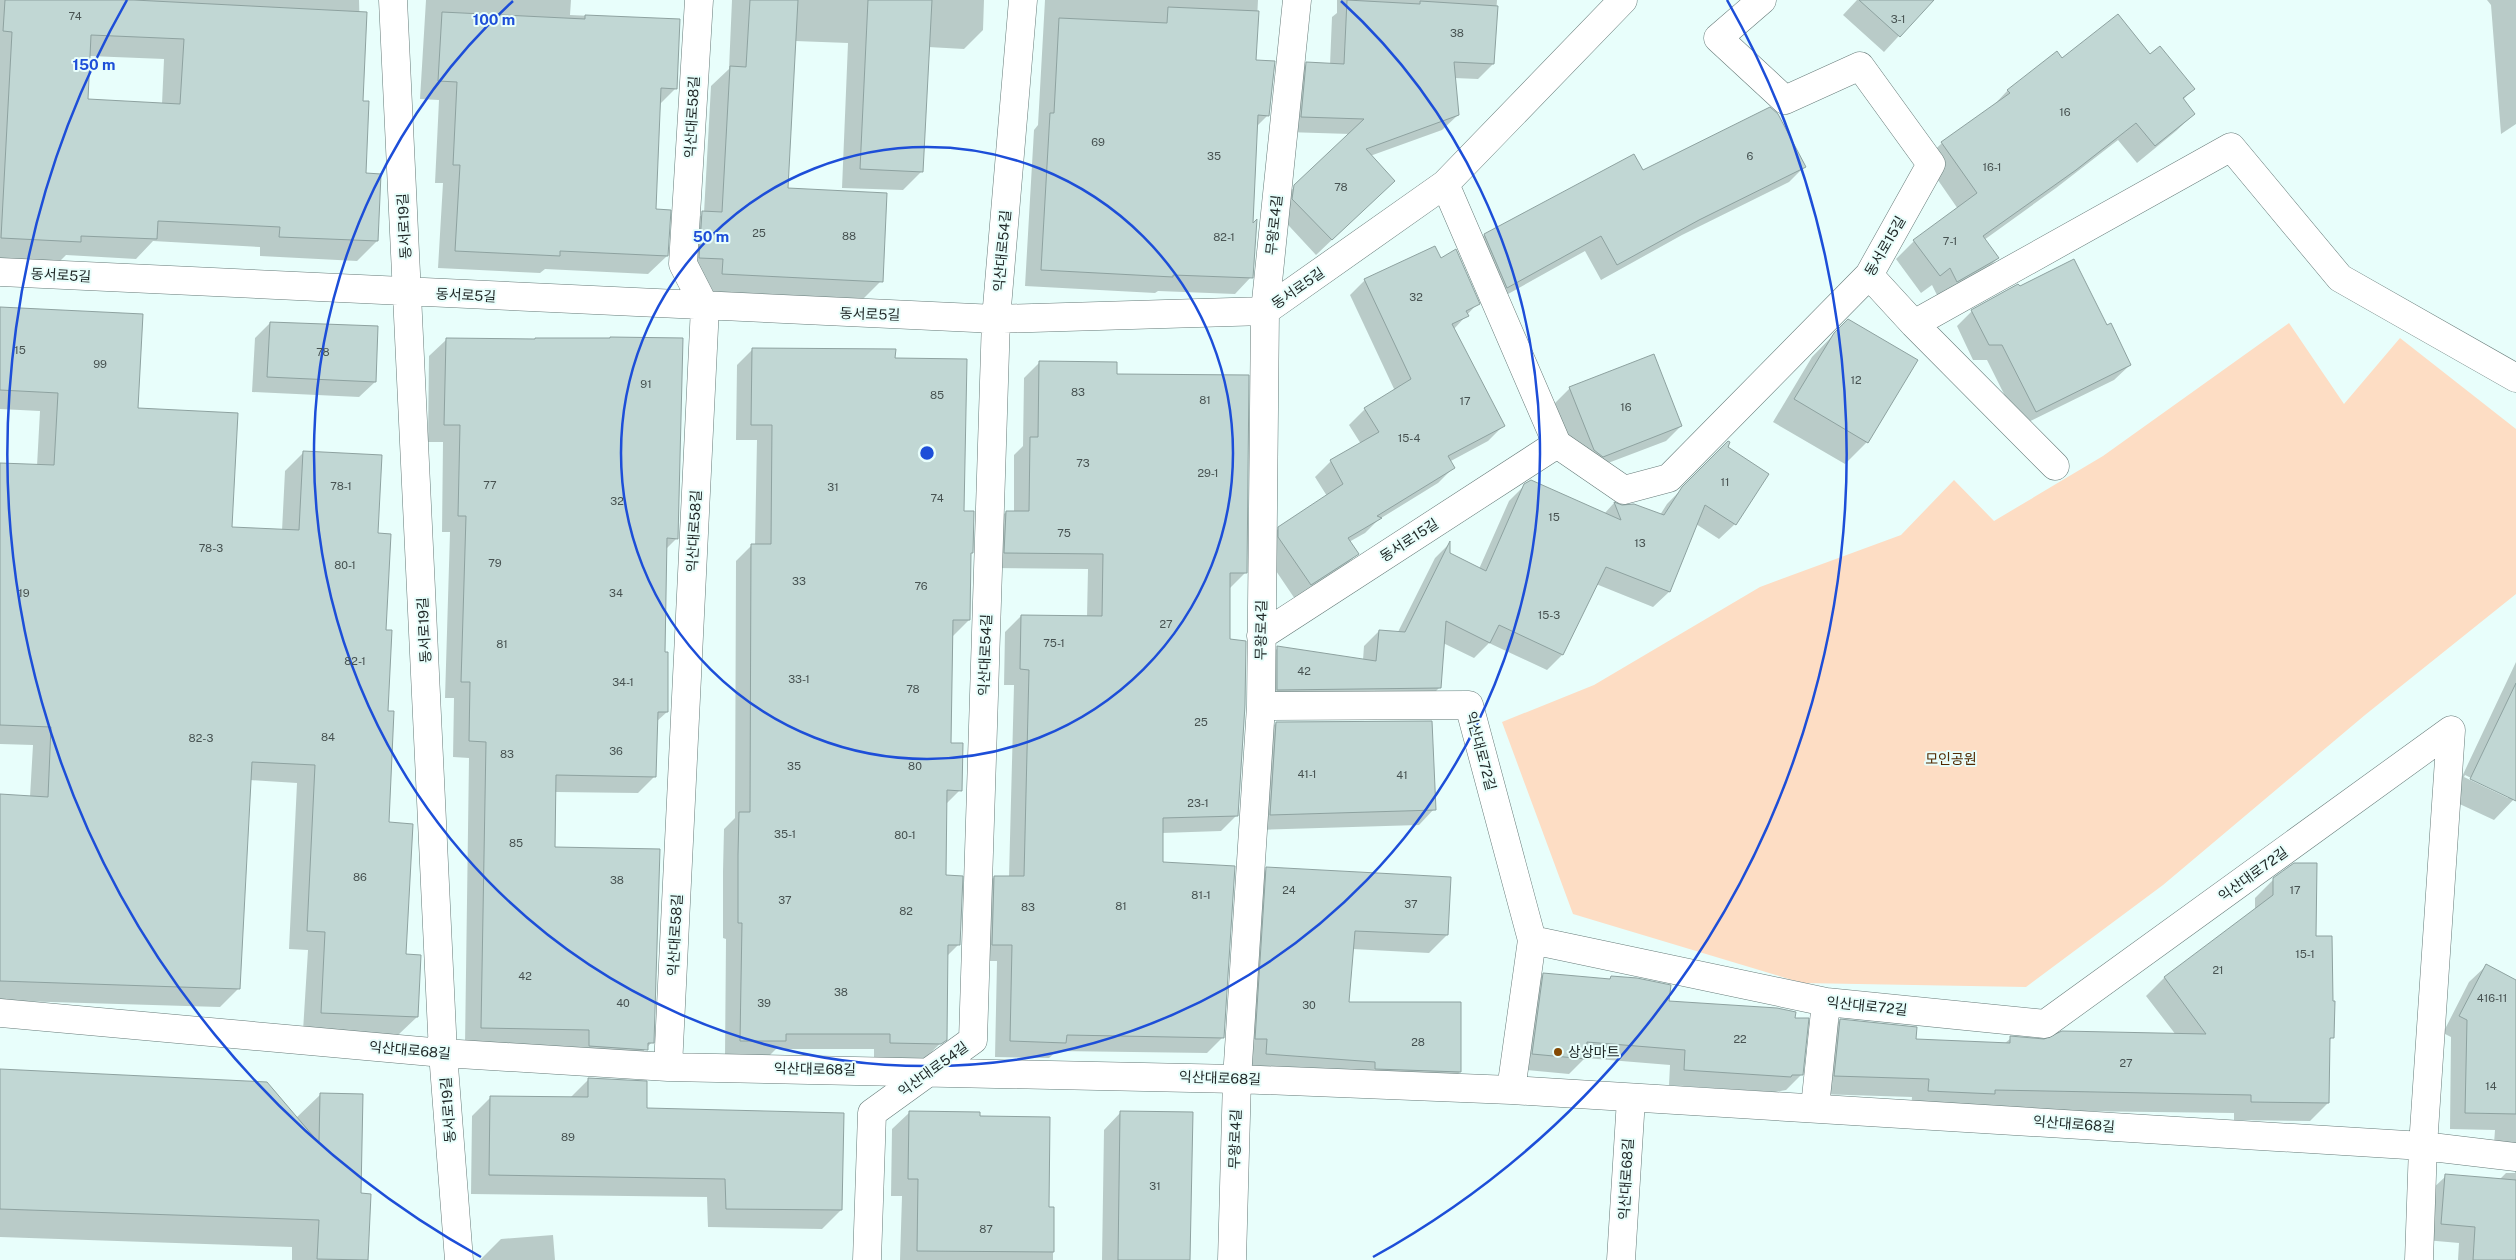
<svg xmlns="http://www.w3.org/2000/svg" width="2516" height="1260" font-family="'Public Sans','Noto Sans KR',sans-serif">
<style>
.green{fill:#fdddc4}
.shadow{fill:#0003;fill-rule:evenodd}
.building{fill:#c1d7d4;stroke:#8ea2a0;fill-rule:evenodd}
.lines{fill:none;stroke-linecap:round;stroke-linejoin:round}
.minor-casing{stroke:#677b79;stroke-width:29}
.minor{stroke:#fff;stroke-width:28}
.ring{fill:none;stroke:#1d4ed8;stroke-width:2.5}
.poi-dot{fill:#854903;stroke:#e8fefb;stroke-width:2}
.labels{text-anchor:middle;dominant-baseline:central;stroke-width:4;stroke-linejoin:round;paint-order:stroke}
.number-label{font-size:11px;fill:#475251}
.street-label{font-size:14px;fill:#1e2625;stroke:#e8fefb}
.park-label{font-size:14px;fill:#512900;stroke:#e8fefb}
.poi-label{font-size:14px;fill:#1e2625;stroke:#e8fefb;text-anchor:start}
.centre{fill:#1d4ed8;stroke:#e8fefb;stroke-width:2.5}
.ring-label{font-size:15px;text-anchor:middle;font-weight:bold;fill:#1d4ed8;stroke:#e8fefb;stroke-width:4;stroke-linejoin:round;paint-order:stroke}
</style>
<rect width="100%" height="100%" fill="#e8fefb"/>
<path class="green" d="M 2289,323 L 2344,404 L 2400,338 L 2516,429 L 2516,594 L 2365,715 L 2163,885 L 2026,987 L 1802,983 L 1573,914 L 1502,722 L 1594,685 L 1760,587 L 1901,535 L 1954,480 L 1994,521 L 2103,456 Z"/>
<path class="shadow" d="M 0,0 L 359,0 L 364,175 L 377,241 L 357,261 L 260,256 L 260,247 L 153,241 L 136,259 L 66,255 L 59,262 L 0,258 ZM 89,56 L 164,59 L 162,104 L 87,101 Z
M 426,0 L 571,0 L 570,15 L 679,20 L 675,89 L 659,105 L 654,210 L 667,256 L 648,274 L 545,269 L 540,273 L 438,268 L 443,183 L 435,183 L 439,100 L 420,99 Z
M 732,0 L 984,0 L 983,30 L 964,49 L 928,47 L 922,171 L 903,190 L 842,188 L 848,43 L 795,41 L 787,189 L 881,281 L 862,300 L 703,292 L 683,232 L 704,213 L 711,86 L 729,69 Z
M 1045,0 L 1258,0 L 1255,61 L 1268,115 L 1256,127 L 1251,277 L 1235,294 L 1158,291 L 1155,293 L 1025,286 L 1034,130 L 1038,125 Z
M 1337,0 L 1497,0 L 1493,64 L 1478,79 L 1454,78 L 1458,115 L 1442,130 L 1370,156 L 1378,196 L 1316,255 L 1278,214 L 1279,202 L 1350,134 L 1286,132 L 1291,79 L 1307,64 L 1330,65 L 1332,17 L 1337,13 Z
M 1857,0 L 1932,0 L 1884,52 L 1843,15 Z
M 2487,0 L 2516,0 L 2516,124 L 2501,134 L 2491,5 Z
M 2150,56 L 2193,89 L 2183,100 L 2194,114 L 2176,131 L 2137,163 L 2118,140 L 2056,188 L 1984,240 L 1998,258 L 1980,276 L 1939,299 L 1932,285 L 1921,293 L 1896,259 L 1914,241 L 1958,209 L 1924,160 L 1942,143 L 1992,107 L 2008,90 L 2062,60 Z
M 1634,156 L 1642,172 L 1804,167 L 1789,182 L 1682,235 L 1601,280 L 1585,251 L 1492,303 L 1469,250 L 1484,235 Z
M 1440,260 L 1478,303 L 1453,330 L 1503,426 L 1488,441 L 1449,462 L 1453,468 L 1438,483 L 1378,520 L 1365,533 L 1349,542 L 1357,554 L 1342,569 L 1295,599 L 1264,553 L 1264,544 L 1279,528 L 1327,496 L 1315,477 L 1331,461 L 1361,444 L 1349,425 L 1365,409 L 1395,391 L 1350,295 L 1365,280 Z
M 0,309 L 137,409 L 231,528 L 282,531 L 285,471 L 303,453 L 377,535 L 384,631 L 388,824 L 405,956 L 417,1017 L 398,1035 L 303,1031 L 308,950 L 289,949 L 297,783 L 250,780 L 239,988 L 220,1007 L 17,1001 L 4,1013 L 0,1013 L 0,795 L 30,797 L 33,745 L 0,744 L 0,464 L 37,466 L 40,411 L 0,409 Z
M 1972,311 L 2106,326 L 2130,365 L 2114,380 L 2020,426 L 1987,360 L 1973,360 L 1957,326 Z
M 1848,320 L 1867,442 L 1845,464 L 1773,422 L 1812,357 Z
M 270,323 L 375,382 L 359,397 L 252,392 L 255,338 Z
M 446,340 L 677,538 L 665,550 L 664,654 L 667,712 L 656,722 L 655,776 L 638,793 L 555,792 L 554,848 L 652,1042 L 630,1066 L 573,1063 L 573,1047 L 465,1045 L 469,758 L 453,757 L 454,698 L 445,698 L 450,532 L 442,532 L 443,442 L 428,442 L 429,356 Z
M 753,349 L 894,359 L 962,512 L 970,554 L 969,620 L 953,636 L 950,744 L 960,790 L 945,805 L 944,877 L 959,944 L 947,956 L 945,1039 L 924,1059 L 874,1058 L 874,1049 L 776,1049 L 768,1057 L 725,1056 L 726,939 L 723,938 L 723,871 L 724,829 L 735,818 L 736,561 L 752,545 L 755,545 L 757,440 L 736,440 L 737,365 Z
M 1040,362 L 1116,375 L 1245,573 L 1229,589 L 1228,640 L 1237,815 L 1221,831 L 1162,833 L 1161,863 L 1223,1037 L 1207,1053 L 1057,1051 L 1049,1058 L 995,1057 L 997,961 L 976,961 L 978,893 L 994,877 L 1009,877 L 1014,685 L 1004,685 L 1005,632 L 1021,616 L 1087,617 L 1088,569 L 989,568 L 990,528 L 1006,512 L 1014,513 L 1014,455 L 1023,446 L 1024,378 Z
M 1570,388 L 1681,426 L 1666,441 L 1587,471 L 1579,466 L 1555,403 Z
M 1728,442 L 1735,524 L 1719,539 L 1696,524 L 1669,592 L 1653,607 L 1596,584 L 1562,655 L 1547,670 L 1489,643 L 1474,658 L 1443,643 L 1439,688 L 1424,703 L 1262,705 L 1262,663 L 1278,648 L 1363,660 L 1364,646 L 1379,631 L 1398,632 L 1435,558 L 1449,544 L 1449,554 L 1479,569 L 1509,501 L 1525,485 L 1604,514 L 1614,503 L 1660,515 L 1667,504 Z
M 2516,662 L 2516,797 L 2494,820 L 2451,800 ZM 2465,775 L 2508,796 L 2508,798 L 2464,777 Z
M 1276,723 L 1434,809 L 1419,825 L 1255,830 L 1261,738 Z
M 1267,869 L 1447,935 L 1429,953 L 1352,949 L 1348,1004 L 1460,1072 L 1442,1090 L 1249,1071 L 1249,886 Z
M 2274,879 L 2315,937 L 2332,1037 L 2329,1041 L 2328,1103 L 2310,1121 L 2234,1120 L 2234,1113 L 1911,1109 L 1912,1097 L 1817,1094 L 1822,1039 L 1840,1020 L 1915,1040 L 2004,1044 L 2011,1038 L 2044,1041 L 2176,1035 L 2146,996 L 2164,978 L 2255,910 L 2255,898 Z
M 2486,966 L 2516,981 L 2516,1260 L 2458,1260 L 2459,1243 L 2425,1240 L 2429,1192 L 2446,1176 L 2499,1180 L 2506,1173 L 2515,1173 L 2515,1168 L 2493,1157 L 2495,1130 L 2450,1129 L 2451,1037 L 2443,1033 L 2469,982 Z
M 1544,974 L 1608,980 L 1611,978 L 1668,1002 L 1794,1019 L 1801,1075 L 1786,1090 L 1775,1092 L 1669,1085 L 1670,1065 L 1585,1058 L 1569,1074 L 1517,1069 L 1528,990 Z
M 0,1070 L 296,1118 L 321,1094 L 360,1194 L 370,1195 L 366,1260 L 292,1260 L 292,1247 L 0,1237 Z
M 589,1079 L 646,1109 L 841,1210 L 822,1229 L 708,1227 L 707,1197 L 471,1194 L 472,1116 L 491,1097 L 570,1098 Z
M 910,1112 L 978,1117 L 1048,1208 L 1053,1208 L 1053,1260 L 900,1260 L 902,1196 L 891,1196 L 892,1129 Z
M 1121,1112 L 1191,1113 L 1190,1260 L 1102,1260 L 1104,1130 Z
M 553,1235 L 555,1260 L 480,1260 L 501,1239 Z"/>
<path class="building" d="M 5,0 L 134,0 L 367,12 L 363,101 L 369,101 L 366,173 L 381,174 L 378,241 L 279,237 L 280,227 L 158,221 L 157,239 L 81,236 L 81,242 L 1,238 L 12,32 L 3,31 ZM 91,35 L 184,39 L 180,104 L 88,99 Z
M 750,0 L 798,0 L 788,188 L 887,193 L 883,282 L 722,274 L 723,259 L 699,258 L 702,211 L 722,212 L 730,66 L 746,67 Z
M 868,0 L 932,0 L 923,172 L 860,169 Z
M 1347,0 L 1420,4 L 1420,1 L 1498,6 L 1494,64 L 1454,62 L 1459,115 L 1366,149 L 1395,181 L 1332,240 L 1292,199 L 1294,185 L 1364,119 L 1301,117 L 1306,62 L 1344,64 Z
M 1859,0 L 1934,0 L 1900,37 Z
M 1168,7 L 1259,11 L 1256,60 L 1275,61 L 1269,116 L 1258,115 L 1253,223 L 1257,219 L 1253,278 L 1173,275 L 1173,277 L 1041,270 L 1050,113 L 1054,113 L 1059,18 L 1167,23 Z
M 442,12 L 585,19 L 585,15 L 680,19 L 677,89 L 661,88 L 656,209 L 671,210 L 668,256 L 560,251 L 560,256 L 455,251 L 460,165 L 453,165 L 457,82 L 438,81 Z
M 2118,14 L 2150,54 L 2160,46 L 2195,89 L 2183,98 L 2195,114 L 2155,146 L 2136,123 L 2076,170 L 1983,236 L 1999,258 L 1957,282 L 1950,268 L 1940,276 L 1913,240 L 1977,193 L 1941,142 L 2010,93 L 2007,90 L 2057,51 L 2062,58 Z
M 1770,107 L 1778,114 L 1806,167 L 1699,220 L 1617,265 L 1601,236 L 1507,288 L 1484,234 L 1634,154 L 1643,170 Z
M 1435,246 L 1441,258 L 1456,249 L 1480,304 L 1466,311 L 1469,316 L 1452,324 L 1505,426 L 1448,456 L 1455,468 L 1377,516 L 1382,518 L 1348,538 L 1359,554 L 1311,585 L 1278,537 L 1278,527 L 1343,484 L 1330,460 L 1379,432 L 1364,408 L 1411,379 L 1364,279 Z
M 2074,259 L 2107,325 L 2111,323 L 2131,365 L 2036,412 L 2002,345 L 1989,345 L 1971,310 L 2018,284 L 2020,286 Z
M 0,307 L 143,314 L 138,408 L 238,413 L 232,527 L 299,530 L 303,451 L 382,455 L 378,533 L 391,534 L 386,630 L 392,630 L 388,711 L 394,711 L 389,822 L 413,824 L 406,954 L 421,955 L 418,1017 L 321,1013 L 325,932 L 307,931 L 315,765 L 252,762 L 240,989 L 0,981 L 0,794 L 48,797 L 51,727 L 0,725 L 0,463 L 54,465 L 58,393 L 0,390 Z
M 1848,319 L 1918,360 L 1868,443 L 1794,399 L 1834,333 Z
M 270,322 L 378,326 L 376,382 L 267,377 Z
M 610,337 L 683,338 L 678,539 L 667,538 L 665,652 L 668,652 L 668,712 L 658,712 L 656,777 L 556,775 L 555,847 L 660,849 L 654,1043 L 648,1043 L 648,1050 L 589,1046 L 589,1030 L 481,1028 L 486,742 L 469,741 L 470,682 L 461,682 L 466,516 L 458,516 L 460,425 L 444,425 L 446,338 L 535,339 L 535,338 L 610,338 Z
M 752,348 L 896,349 L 895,358 L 967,359 L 964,511 L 974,511 L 973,553 L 971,553 L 970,620 L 953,620 L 951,743 L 963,743 L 962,791 L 947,790 L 946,875 L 963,876 L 960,945 L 948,945 L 947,1040 L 941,1044 L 890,1043 L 890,1034 L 786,1034 L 786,1041 L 740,1041 L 742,923 L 738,923 L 738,855 L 739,812 L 750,812 L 751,544 L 771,544 L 772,425 L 751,425 Z
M 1654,354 L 1682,426 L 1603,457 L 1594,450 L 1569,387 Z
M 1039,361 L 1117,362 L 1117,374 L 1249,375 L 1247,573 L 1230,573 L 1230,639 L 1246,641 L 1245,705 L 1238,816 L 1163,818 L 1163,862 L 1235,866 L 1224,1038 L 1067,1035 L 1066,1043 L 1010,1041 L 1012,945 L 992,945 L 994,876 L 1024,876 L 1029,670 L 1020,669 L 1021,615 L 1102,616 L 1103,554 L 1004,553 L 1006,511 L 1029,511 L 1030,437 L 1038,437 Z
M 1728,441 L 1730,442 L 1728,447 L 1769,474 L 1736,525 L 1705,505 L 1670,592 L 1606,567 L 1563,655 L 1499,625 L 1490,643 L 1446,621 L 1441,688 L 1277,690 L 1277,646 L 1376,661 L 1379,630 L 1405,632 L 1450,541 L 1450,553 L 1486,571 L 1524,484 L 1531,480 L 1621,520 L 1614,502 L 1622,505 L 1634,504 L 1664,515 L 1682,487 Z
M 2516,683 L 2516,801 L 2470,779 Z
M 1432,721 L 1436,810 L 1270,815 L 1276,722 Z
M 2294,863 L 2317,863 L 2316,936 L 2332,936 L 2333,1001 L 2335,1001 L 2334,1038 L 2330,1038 L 2329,1103 L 2251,1102 L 2251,1095 L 1995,1090 L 1995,1094 L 1928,1091 L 1929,1079 L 1834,1076 L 1840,1019 L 1917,1027 L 1916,1039 L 2010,1043 L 2010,1036 L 2044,1039 L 2062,1031 L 2206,1034 L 2164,977 L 2273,895 L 2273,878 Z
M 1266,867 L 1451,877 L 1448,935 L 1355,931 L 1349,1002 L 1461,1002 L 1461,1072 L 1375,1069 L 1375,1062 L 1266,1054 L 1267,1039 L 1255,1039 Z
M 2486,964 L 2516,980 L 2516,1114 L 2465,1113 L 2467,1020 L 2459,1016 Z
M 1543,973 L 1610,979 L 1611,976 L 1637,978 L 1671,985 L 1669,1001 L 1777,1008 L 1796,1012 L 1795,1018 L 1809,1018 L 1803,1075 L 1792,1075 L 1791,1077 L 1684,1070 L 1685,1050 L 1587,1042 L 1586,1059 L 1532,1054 Z
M 0,1069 L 267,1082 L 319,1143 L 320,1093 L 363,1094 L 361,1193 L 371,1194 L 368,1260 L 317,1259 L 319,1220 L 0,1209 Z
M 588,1078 L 647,1081 L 647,1108 L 844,1113 L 842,1210 L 726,1209 L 725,1179 L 489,1175 L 490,1096 L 588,1097 Z
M 909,1111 L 980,1112 L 980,1116 L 1050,1117 L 1049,1207 L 1054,1207 L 1054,1252 L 917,1251 L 918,1179 L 908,1179 Z
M 1120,1111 L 1193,1112 L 1190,1260 L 1118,1260 Z
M 2445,1174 L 2516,1180 L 2516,1260 L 2473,1260 L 2475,1227 L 2441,1224 Z"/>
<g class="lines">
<defs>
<path id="minor" d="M 393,0 L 443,1053 L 459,1260
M 1445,184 L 1557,444 L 1624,490 L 1669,478 L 1869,275 L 1931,164 L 1860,66 L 1785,100 L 1718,38 L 1762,0
M 0,272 L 996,319 L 1265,311 L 1445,184 L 1623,0
M 1869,275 L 1914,324 L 2231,147 L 2340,278 L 2516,378
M 1914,324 L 2055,466
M 1261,636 L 1557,444
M 1261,706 L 1469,705 L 1532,940 L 1826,1002 L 2045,1024 L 2451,730 L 2423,1146 L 2419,1260
M 0,1013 L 443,1053 L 668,1067 L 1237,1079 L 1511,1090 L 2423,1146 L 2516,1157
M 668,1067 L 705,307 L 683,264 L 699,0
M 1511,1090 L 1532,940
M 1815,1107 L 1826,1002
M 867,1260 L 872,1113 L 973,1040 L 996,319 L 1023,0
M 1232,1260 L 1237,1079 L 1261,706 L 1265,311 L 1297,0
M 1621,1260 L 1631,1099"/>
</defs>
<use href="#minor" class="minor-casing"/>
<use href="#minor" class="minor"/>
</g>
<g class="ring">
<circle cx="927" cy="453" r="306"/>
<path d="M1341 1A613 613 0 1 1 513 1"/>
<path d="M481 1257A919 919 0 0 1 127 0M1727 0A919 919 0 0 1 1373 1257"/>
</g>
<circle class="poi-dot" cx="1558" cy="1052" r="5"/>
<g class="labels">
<g class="number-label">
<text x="75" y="16">74</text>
<text x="1898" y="19">3-1</text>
<text x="1457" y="33">38</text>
<text x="2065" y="112">16</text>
<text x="1098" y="142">69</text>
<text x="1214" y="156">35</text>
<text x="1750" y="156">6</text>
<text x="1992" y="167">16-1</text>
<text x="1341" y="187">78</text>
<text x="759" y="233">25</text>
<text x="849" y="236">88</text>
<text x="1224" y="237">82-1</text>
<text x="1950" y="241">7-1</text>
<text x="1416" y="297">32</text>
<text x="20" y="350">15</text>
<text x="323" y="352">78</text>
<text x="100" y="364">99</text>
<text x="1856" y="380">12</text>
<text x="646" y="384">91</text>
<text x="1078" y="392">83</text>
<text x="937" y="395">85</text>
<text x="1205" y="400">81</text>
<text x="1465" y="401">17</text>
<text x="1626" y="407">16</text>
<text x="1409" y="438">15-4</text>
<text x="1083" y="463">73</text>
<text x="1208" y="473">29-1</text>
<text x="1725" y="482">11</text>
<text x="490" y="485">77</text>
<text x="341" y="486">78-1</text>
<text x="833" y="487">31</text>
<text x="937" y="498">74</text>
<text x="617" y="501">32</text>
<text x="1554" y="517">15</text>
<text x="1064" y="533">75</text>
<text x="1640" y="543">13</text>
<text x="211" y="548">78-3</text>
<text x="495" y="563">79</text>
<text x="345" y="565">80-1</text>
<text x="799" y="581">33</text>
<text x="921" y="586">76</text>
<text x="24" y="593">19</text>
<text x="616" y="593">34</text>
<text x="1549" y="615">15-3</text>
<text x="1166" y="624">27</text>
<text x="1054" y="643">75-1</text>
<text x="502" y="644">81</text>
<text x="355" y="661">82-1</text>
<text x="1304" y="671">42</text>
<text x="799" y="679">33-1</text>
<text x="623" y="682">34-1</text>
<text x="913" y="689">78</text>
<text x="1201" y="722">25</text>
<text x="328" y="737">84</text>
<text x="201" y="738">82-3</text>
<text x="616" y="751">36</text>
<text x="507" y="754">83</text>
<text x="794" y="766">35</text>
<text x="915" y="766">80</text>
<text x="1307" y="774">41-1</text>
<text x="1402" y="775">41</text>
<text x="1198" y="803">23-1</text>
<text x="785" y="834">35-1</text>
<text x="905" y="835">80-1</text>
<text x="516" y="843">85</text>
<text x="360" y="877">86</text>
<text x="617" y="880">38</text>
<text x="1289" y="890">24</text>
<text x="2295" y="890">17</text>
<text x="1201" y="895">81-1</text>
<text x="785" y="900">37</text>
<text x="1411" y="904">37</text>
<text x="1121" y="906">81</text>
<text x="1028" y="907">83</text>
<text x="906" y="911">82</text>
<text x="2305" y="954">15-1</text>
<text x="2218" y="970">21</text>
<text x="525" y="976">42</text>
<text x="841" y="992">38</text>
<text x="2492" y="998">416-11</text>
<text x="623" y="1003">40</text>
<text x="764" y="1003">39</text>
<text x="1309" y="1005">30</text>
<text x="1740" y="1039">22</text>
<text x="1418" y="1042">28</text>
<text x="2126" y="1063">27</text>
<text x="2491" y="1086">14</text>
<text x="568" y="1137">89</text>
<text x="1155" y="1186">31</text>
<text x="986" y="1229">87</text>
</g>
<g class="street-label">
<text transform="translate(692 117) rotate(-87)">익산대로58길</text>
<text transform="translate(1274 225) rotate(-84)">무왕로4길</text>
<text transform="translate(404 226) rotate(-93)">동서로19길</text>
<text transform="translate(1885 246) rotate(-60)">동서로15길</text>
<text transform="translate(1002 251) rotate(-85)">익산대로54길</text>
<text transform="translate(61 275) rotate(3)">동서로5길</text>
<text transform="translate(1298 288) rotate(-35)">동서로5길</text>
<text transform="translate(466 295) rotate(3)">동서로5길</text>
<text transform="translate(870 314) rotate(2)">동서로5길</text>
<text transform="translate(694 531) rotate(-87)">익산대로58길</text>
<text transform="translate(1409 540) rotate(-33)">동서로15길</text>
<text transform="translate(424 630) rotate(-93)">동서로19길</text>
<text transform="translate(1261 630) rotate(-89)">무왕로4길</text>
<text transform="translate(985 655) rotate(-88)">익산대로54길</text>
<text transform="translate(1481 751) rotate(75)">익산대로72길</text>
<text transform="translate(2253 874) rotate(-36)">익산대로72길</text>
<text transform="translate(675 935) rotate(-87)">익산대로58길</text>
<text transform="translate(1867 1006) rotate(6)">익산대로72길</text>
<text transform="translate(410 1050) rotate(5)">익산대로68길</text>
<text transform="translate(815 1069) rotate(1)">익산대로68길</text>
<text transform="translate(933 1069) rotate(-36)">익산대로54길</text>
<text transform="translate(1220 1078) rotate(2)">익산대로68길</text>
<text transform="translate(448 1110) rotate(-94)">동서로19길</text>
<text transform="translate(2074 1124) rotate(4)">익산대로68길</text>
<text transform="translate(1235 1139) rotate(-88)">무왕로4길</text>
<text transform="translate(1626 1179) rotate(-87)">익산대로68길</text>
</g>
<g class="park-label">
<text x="1951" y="759">모인공원</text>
</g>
<g class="poi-label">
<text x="1568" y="1052">상상마트</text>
</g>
</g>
<circle cx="927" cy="453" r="8" class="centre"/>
<g class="ring-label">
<text x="494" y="25">100 m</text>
<text x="94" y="70">150 m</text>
<text x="711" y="242">50 m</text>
</g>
</svg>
